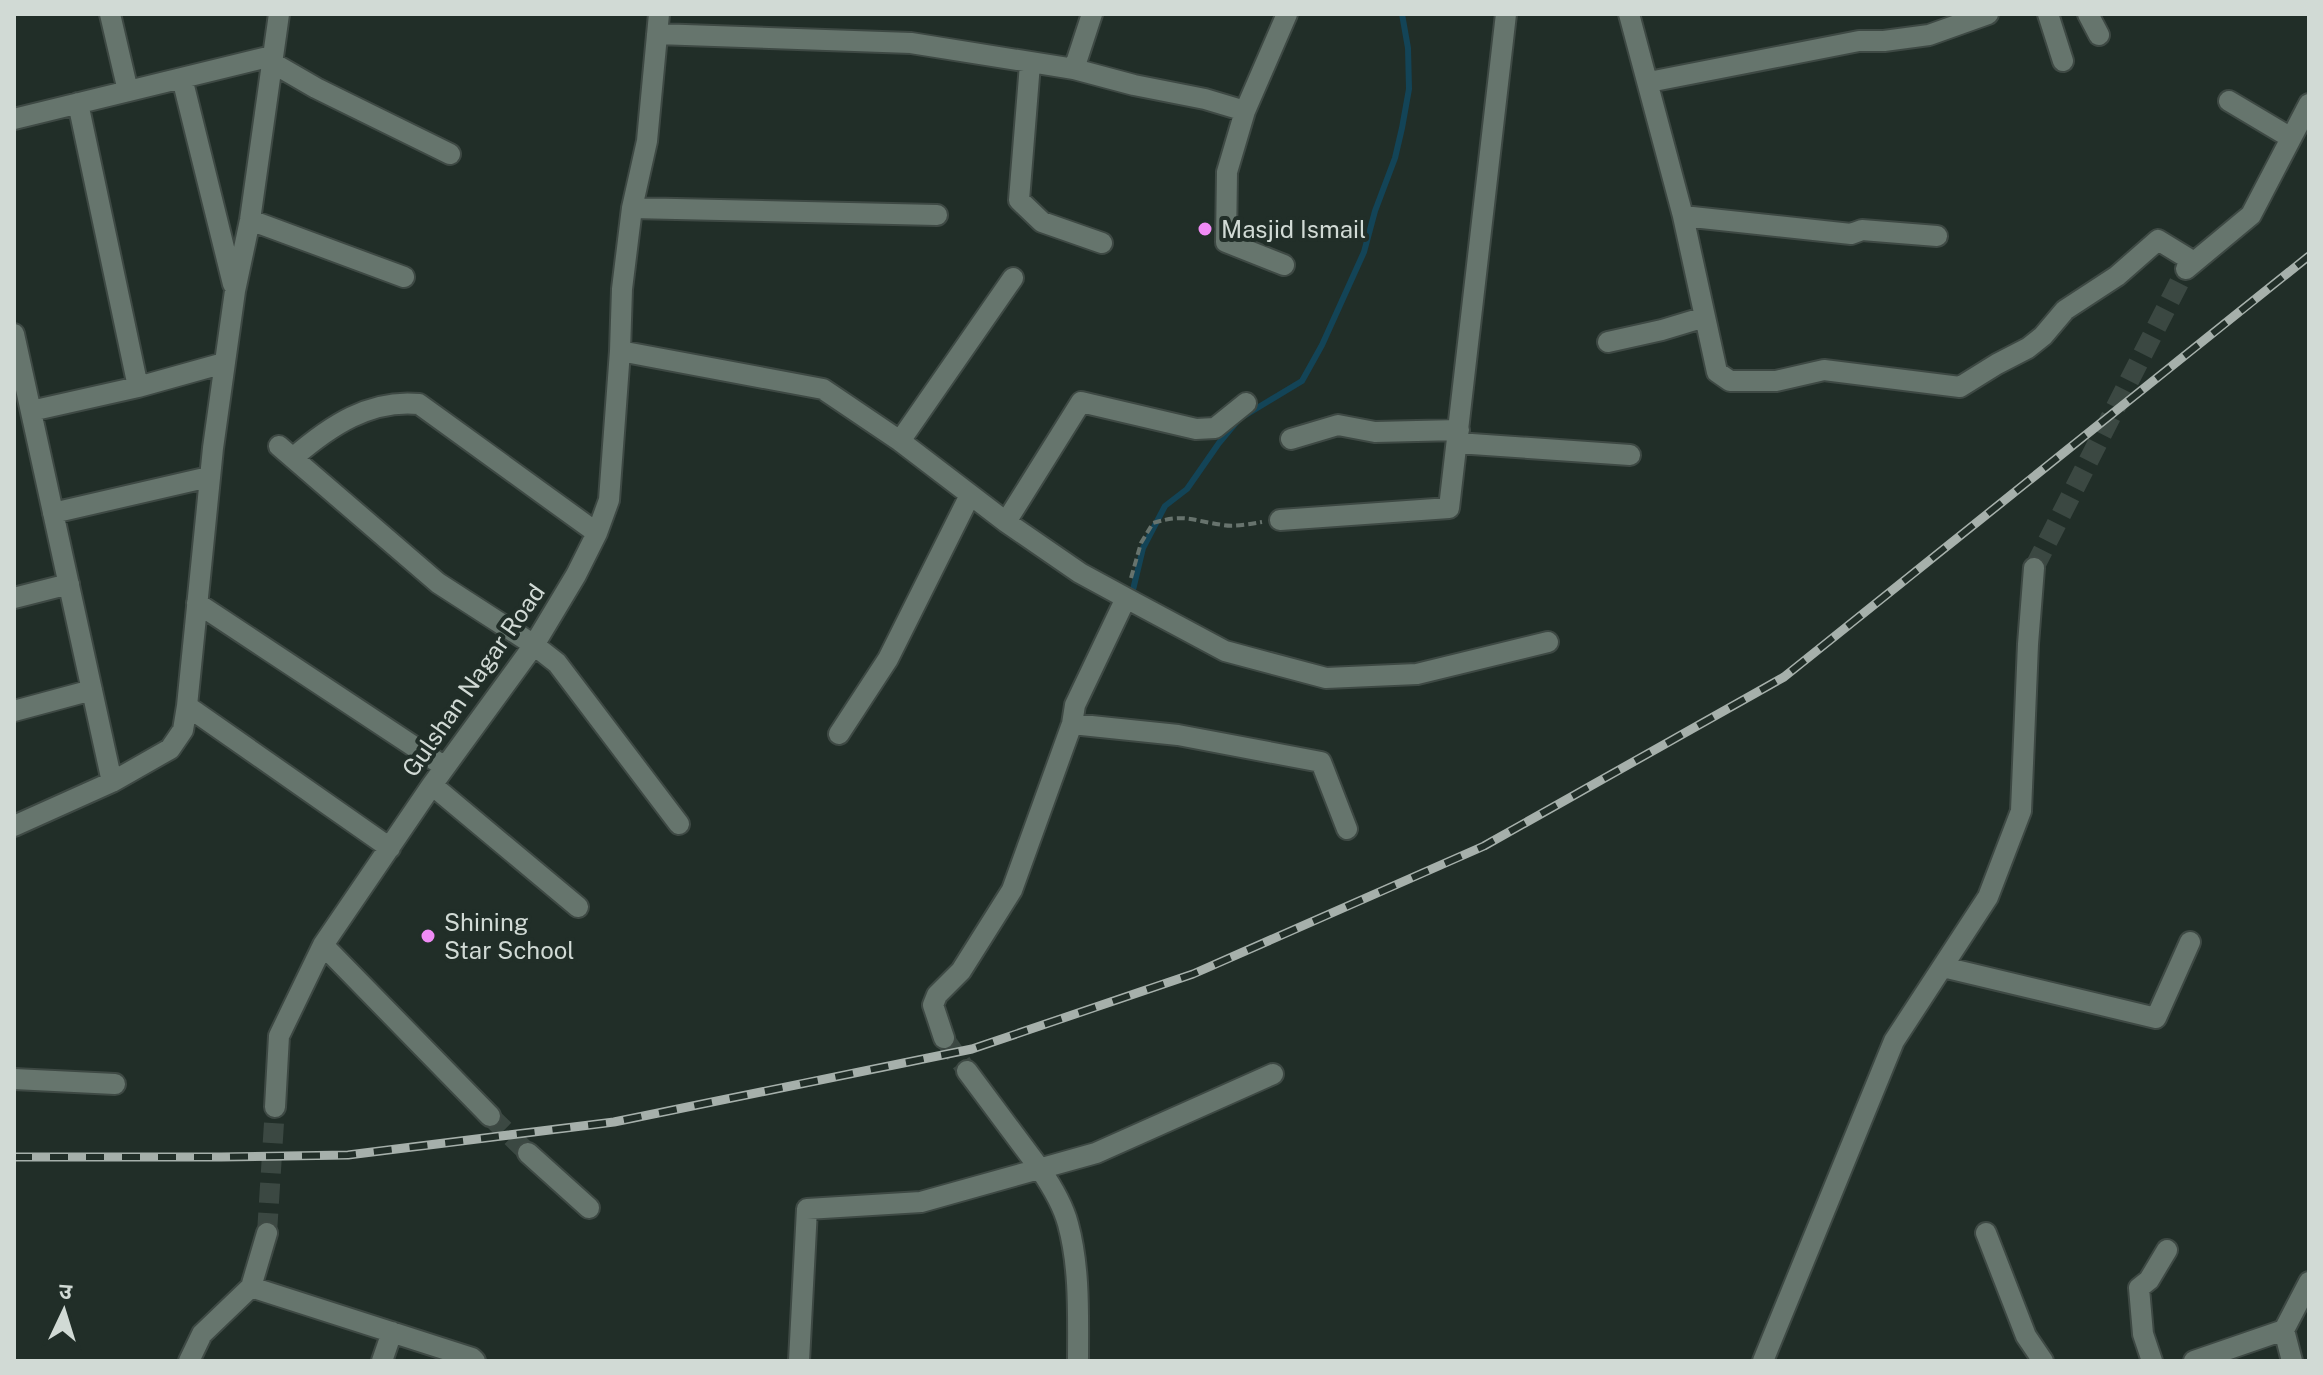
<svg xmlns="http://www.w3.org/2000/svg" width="2323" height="1375" font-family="'Public Sans','Noto Sans Devanagari',sans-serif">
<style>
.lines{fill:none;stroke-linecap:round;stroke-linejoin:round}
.stream{stroke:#134457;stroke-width:6}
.minor-tunnel{stroke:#3b4842;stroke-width:20;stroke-dasharray:20 10;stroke-linecap:butt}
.minor-casing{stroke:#3e4944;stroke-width:24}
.path{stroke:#67736d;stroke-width:4;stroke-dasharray:8 4;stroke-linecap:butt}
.minor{stroke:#66756d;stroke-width:20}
.rail-casing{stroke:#a6b0ab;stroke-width:9}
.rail{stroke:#212e28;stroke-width:6;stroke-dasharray:18;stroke-linecap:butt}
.poi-dot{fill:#f08bf5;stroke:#212e28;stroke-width:3}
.labels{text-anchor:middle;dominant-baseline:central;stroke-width:8;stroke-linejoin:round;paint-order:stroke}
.poi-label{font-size:24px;fill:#d1dad5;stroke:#212e28;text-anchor:start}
.street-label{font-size:24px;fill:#d1dad5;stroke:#212e28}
</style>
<rect width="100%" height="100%" fill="#212e28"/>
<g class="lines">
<path class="stream" d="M 1132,594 L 1143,548 L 1165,506 L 1187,489 L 1219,443 L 1239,419 L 1302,381 L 1322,345 L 1364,252 L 1375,211 L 1395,158 L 1402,128 L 1409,89 L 1408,48 L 1402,14"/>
<path class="minor-tunnel" d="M 2034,568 L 2186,269
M 944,1038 L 967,1071
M 490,1116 L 528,1153
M 267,1233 L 275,1107"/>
<defs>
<path id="minor" d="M 110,14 L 128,91
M 1629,14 L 1683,216 L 1717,372 L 1730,381 L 1776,381 L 1824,370 L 1960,387 L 1997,364 L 2028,348 L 2043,336 L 2065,310 L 2117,276 L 2158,240 L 2194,262
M 2048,14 L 2063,61
M 2088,14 L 2099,35
M 657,34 L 911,43 L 1074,69 L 1134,85 L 1205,99 L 1245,111 L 1287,14
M 271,62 L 316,88 L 450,154
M 1030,64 L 1019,200 L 1042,222 L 1102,243
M 1074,69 L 1092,14
M 182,78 L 233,284
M 1649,82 L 1859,41 L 1884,41 L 1929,35 L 1988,14
M 2229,101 L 2291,138
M 78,103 L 138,387
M 1245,111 L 1227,172 L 1226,242 L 1284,265
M 14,119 L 272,56
M 632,208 L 937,215
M 1683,216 L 1851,234 L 1862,230 L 1937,236
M 250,220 L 404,277
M 2186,269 L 2251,215 L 2309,104
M 14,334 L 112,782
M 1608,342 L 1662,330 L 1705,317
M 620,351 L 823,389 L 900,441 L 1006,522 L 1080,573 L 1126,598
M 31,411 L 138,387 L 224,363
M 1291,439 L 1338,425 L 1375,432 L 1459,430
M 900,441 L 1013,278
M 1457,443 L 1630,455
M 279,446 L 438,583 L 534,645 L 557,663 L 679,824
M 294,457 C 330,426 370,399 419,404 L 597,533
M 53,513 L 209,477
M 1280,520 L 1449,508 L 1506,14
M 1006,522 L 1081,402 L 1196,429 L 1215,428 L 1246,403
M 14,598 L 69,584
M 197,603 L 445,767
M 187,706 L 390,848
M 14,711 L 92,690
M 1072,724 L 1178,735 L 1321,762 L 1347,829
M 839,734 L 888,659 L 970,495
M 432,785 L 578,907
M 14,826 L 112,782 L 170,749 L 183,730 L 187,706 L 213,448 L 235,291 L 250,220 L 279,14
M 323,945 L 490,1116
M 1943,967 L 2156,1018 L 2190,942
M 944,1038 L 933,1005 L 937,995 L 961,971 L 1012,890 L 1072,724 L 1075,705 L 1126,598 L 1225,651 L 1326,678 L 1417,674 L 1548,642
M 967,1071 L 1040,1169 C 1051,1185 1063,1205 1068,1224 C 1080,1268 1078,1316 1078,1361
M 14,1079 L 115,1084
M 275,1107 L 279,1036 L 323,945 L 432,785 L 534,645 L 576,575 L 597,533 L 609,500 L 620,351 L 622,289 L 632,208 L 647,141 L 659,14
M 528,1153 L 589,1208
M 1986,1233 L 2026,1336 L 2043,1361
M 251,1287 L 472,1358 L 475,1361
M 2284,1330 L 2292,1361
M 189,1361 L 202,1334 L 251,1287 L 267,1233
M 382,1361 L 392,1332
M 799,1361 L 807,1209 L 921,1202 L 1096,1153 L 1273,1074
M 1763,1361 L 1894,1041 L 1988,897 L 2021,811 L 2028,644 L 2034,568
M 2152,1361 L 2143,1334 L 2139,1288 L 2149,1280 L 2167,1250
M 2194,1361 L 2284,1330 L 2309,1282"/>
</defs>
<use href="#minor" class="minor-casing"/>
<path class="path" d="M 1131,578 L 1141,543 L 1153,523 C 1185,513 1193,521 1223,525 C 1235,527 1250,524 1262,522"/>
<use href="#minor" class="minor"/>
<defs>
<path id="rail" d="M 14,1157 L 221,1157 L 348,1155 L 614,1122 L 972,1049 L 1193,974 L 1484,846 L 1784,677 L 2309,256"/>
</defs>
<use href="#rail" class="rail-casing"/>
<use href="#rail" class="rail"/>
</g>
<g class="poi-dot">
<circle cx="1205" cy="229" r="8"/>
<circle cx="428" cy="936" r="8"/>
</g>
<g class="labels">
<g class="poi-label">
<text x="1221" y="229">Masjid Ismail</text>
<text x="444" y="922">Shining<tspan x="444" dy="28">Star School</tspan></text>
</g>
<g class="street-label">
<text transform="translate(473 680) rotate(-55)">Gulshan Nagar Road</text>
</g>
</g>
<rect width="2323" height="1375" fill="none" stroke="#d1dad5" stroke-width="32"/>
<g transform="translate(64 1311) rotate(4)" stroke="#212e28" stroke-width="6" paint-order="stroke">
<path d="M0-6L14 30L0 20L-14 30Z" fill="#d1dad5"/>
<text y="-12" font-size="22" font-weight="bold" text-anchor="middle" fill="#d1dad5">उ</text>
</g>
</svg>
